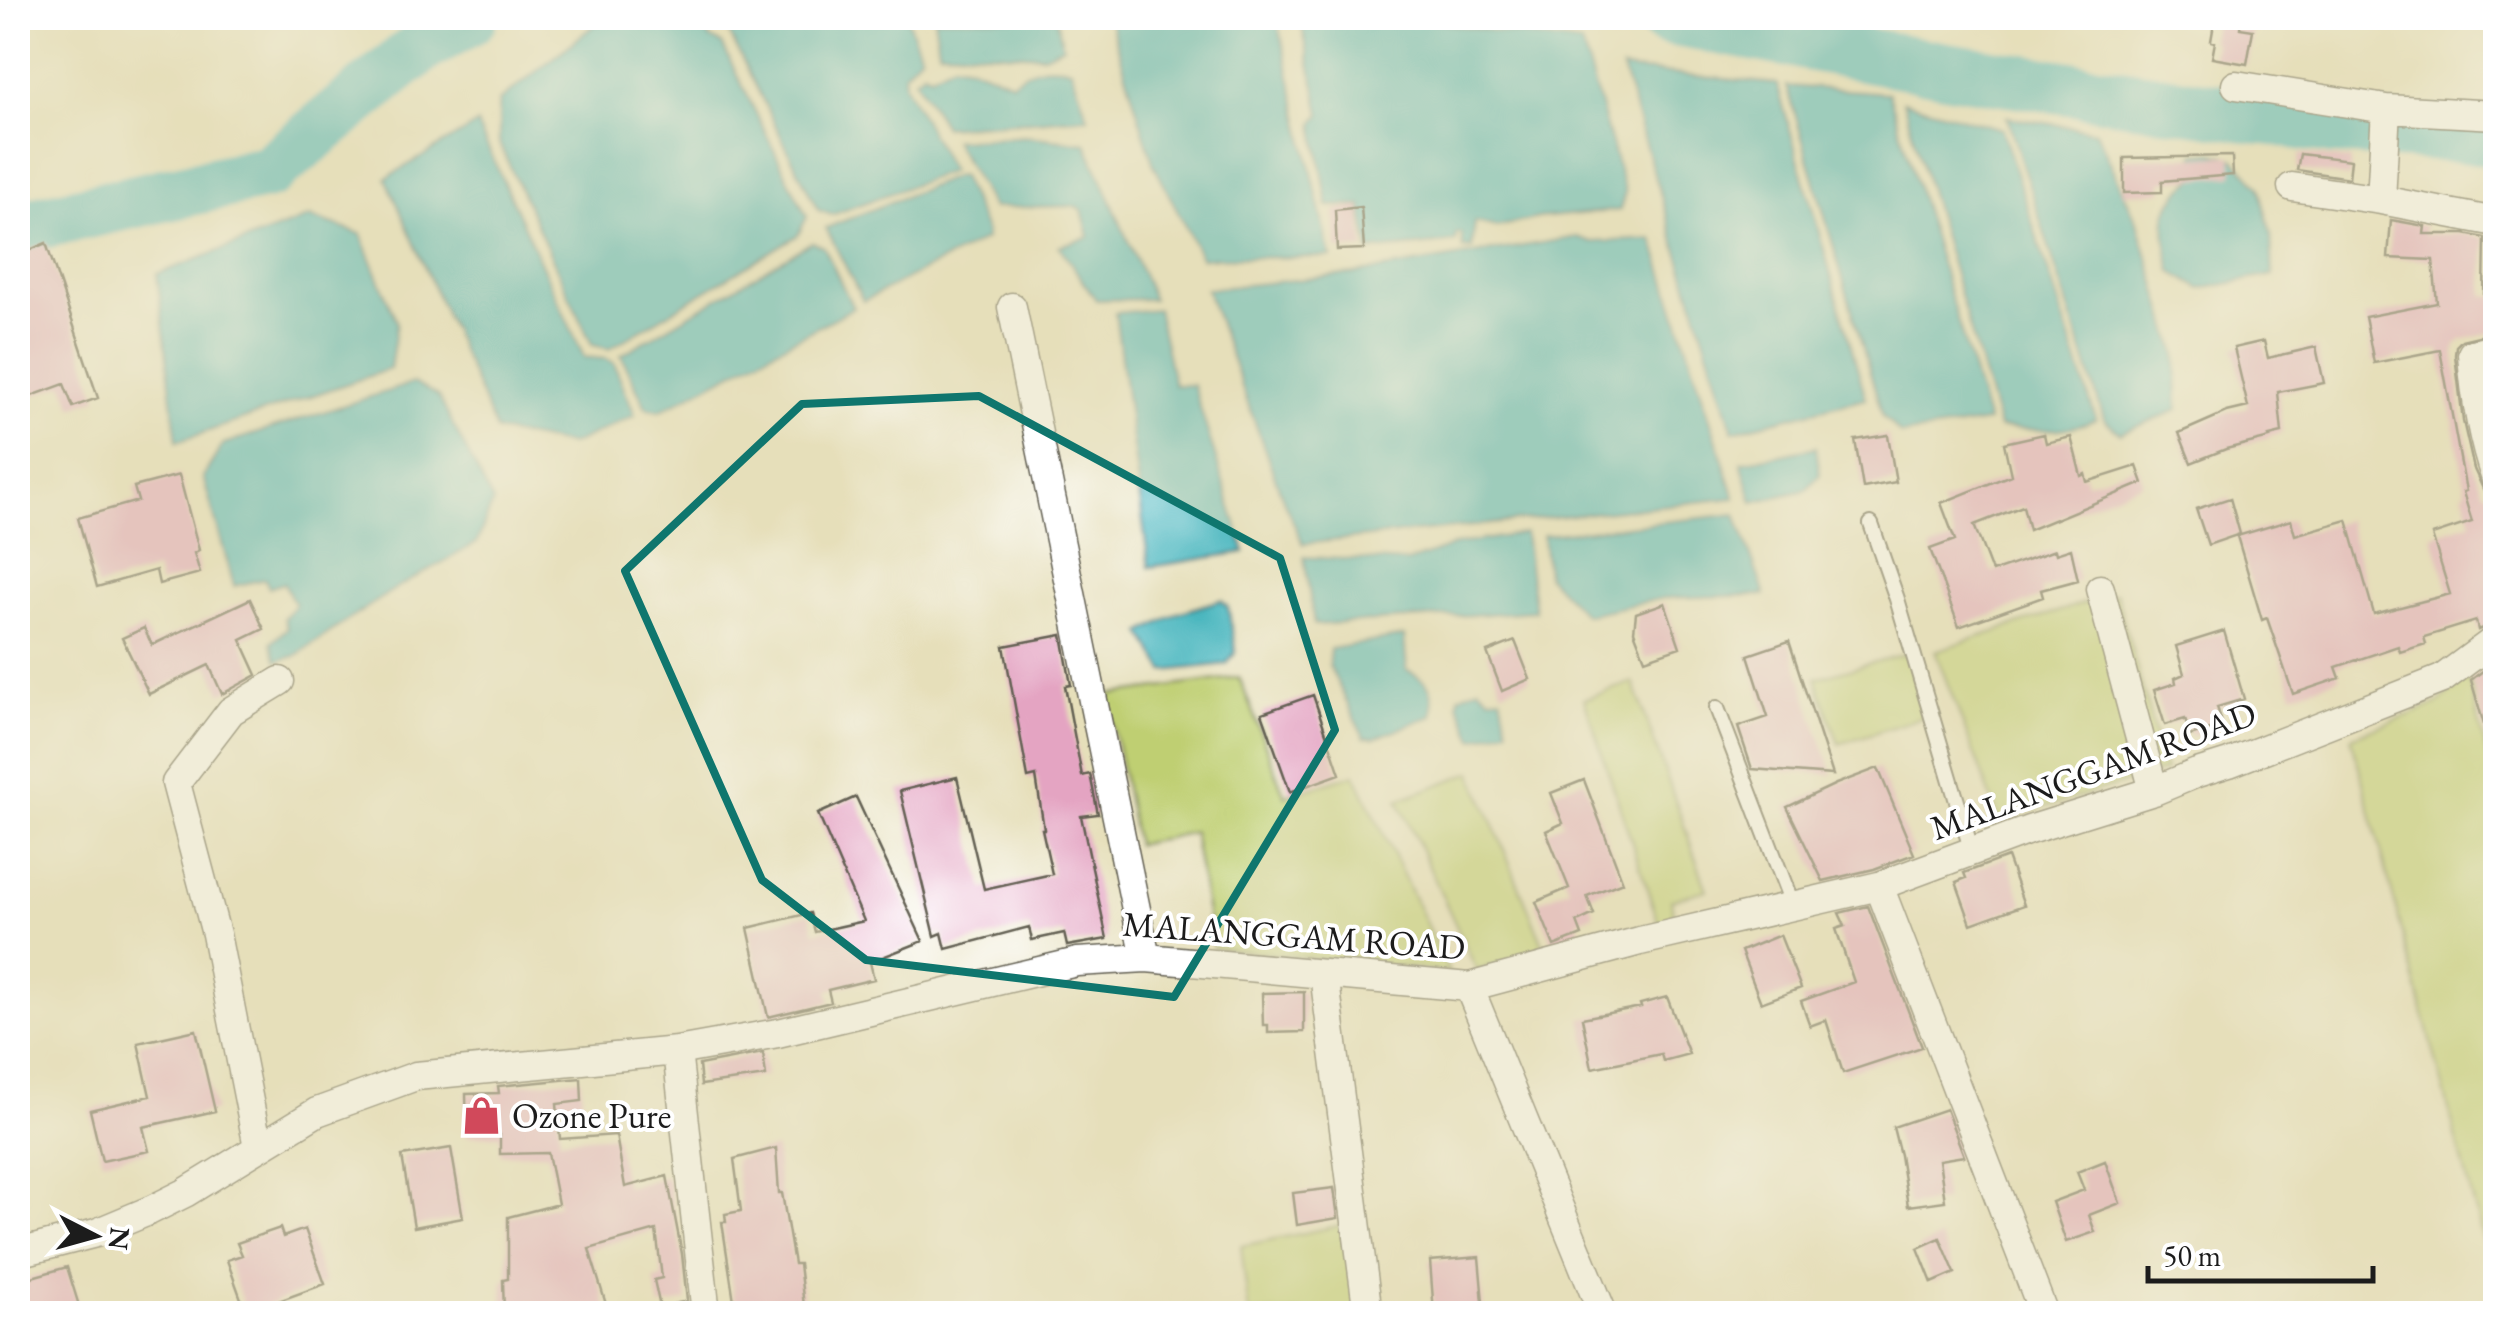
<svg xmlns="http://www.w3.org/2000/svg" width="2513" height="1331" font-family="'EB Garamond',serif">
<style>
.green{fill:#bfcf72;stroke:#6e7647;stroke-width:2.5}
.water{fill:#46b5bd;stroke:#31686c;stroke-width:2.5}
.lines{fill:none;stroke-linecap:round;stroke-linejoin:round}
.river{stroke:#46b5bd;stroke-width:55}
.building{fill:#e4a4c2}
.service-casing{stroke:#636053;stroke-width:18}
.minor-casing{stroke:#636053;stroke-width:31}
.service{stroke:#fff;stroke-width:14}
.minor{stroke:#fff;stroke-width:28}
.marked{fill:none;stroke:#0f766e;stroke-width:8;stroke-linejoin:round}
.labels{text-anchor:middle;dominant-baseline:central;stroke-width:8;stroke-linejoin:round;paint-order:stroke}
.street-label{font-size:35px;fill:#1c1c1c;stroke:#fff}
.poi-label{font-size:35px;fill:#1c1c1c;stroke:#fff;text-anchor:start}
</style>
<rect width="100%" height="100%" fill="#fff"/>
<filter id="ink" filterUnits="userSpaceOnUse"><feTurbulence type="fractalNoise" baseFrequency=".01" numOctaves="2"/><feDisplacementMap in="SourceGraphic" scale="20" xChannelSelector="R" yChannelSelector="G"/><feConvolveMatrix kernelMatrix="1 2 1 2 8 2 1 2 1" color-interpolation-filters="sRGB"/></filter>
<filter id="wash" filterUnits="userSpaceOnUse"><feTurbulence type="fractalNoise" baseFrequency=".0048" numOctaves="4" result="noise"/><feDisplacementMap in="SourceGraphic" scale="40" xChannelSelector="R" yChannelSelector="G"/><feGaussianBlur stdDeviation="2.25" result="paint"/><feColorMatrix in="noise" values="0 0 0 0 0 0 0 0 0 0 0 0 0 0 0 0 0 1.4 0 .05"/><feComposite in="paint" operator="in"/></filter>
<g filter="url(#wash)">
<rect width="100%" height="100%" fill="#e6dfba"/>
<path class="green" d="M 2116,593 L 2165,771 L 2000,821 L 1935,651 Z
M 1911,652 L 1930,715 L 1839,744 L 1816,678 Z
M 1239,677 L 1285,796 L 1355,774 L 1449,972 L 1213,948 L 1193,832 L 1136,845 L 1107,695 Z
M 2468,677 L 2496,791 L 2495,1285 L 2351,737 L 2438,704 Z
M 1633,682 L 1707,890 L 1671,900 L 1674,921 L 1659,924 L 1584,699 Z
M 1472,772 L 1545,949 L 1477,971 L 1398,800 Z
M 1347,1224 L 1358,1313 L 1249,1313 L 1241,1246 Z"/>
<path class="water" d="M 603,18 L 699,18 L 709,38 L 722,44 L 807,217 L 798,235 L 609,349 L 592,345 L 499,143 L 499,101 Z
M 725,18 L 907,18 L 921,55 L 904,73 L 905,85 L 951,171 L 832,215 L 818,210 L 730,35 Z
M 934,18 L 1056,18 L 1063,46 L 1044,55 L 939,50 Z
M 1109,18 L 1277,18 L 1331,257 L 1201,258 L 1153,163 Z
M 1300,18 L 1410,18 L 1582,44 L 1625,192 L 1620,210 L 1539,218 L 1497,227 L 1475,222 L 1472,249 L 1463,248 L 1462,234 L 1456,234 L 1456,242 L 1369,251 L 1362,206 L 1328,206 L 1314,123 L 1321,114 Z
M 953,63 L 971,66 L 1012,82 C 1035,65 1044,64 1071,68 L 1088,117 L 944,127 L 915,79 L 923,72 L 931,75 Z
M 1622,69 L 1777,84 L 1866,398 L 1733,431 Z
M 1787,86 L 1889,93 L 1988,422 L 1901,435 L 1883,417 Z
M 1903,101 L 2002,129 L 2096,419 C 2067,434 2031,430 1999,428 Z
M 2007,117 L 2096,131 L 2139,226 L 2177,355 L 2178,410 L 2120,433 L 2104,419 Z
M 477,124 L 584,357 L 607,359 L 614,363 L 635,415 L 571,445 L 496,431 L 386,178 Z
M 1027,136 L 1086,143 L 1153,299 L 1096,300 L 1059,246 L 1089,237 L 1082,210 L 1072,206 L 992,208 L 953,140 Z
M 2210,152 L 2235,159 L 2259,186 L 2271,235 L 2273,275 L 2201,289 L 2172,272 C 2164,230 2156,206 2195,178 L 2195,154 Z
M 961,176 L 985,230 L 986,239 L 863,301 L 826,228 L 953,177 Z
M 310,217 L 361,234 L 397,323 L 390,369 L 177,442 L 157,274 Z
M 1577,237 L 1592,242 L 1653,239 L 1735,498 L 1303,544 L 1284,502 L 1206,289 L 1354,274 Z
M 812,242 L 824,247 L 853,308 L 660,411 L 646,408 L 621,355 Z
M 1157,309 L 1174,385 L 1193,385 L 1245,552 L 1149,567 L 1115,313 Z
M 413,383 L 438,396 L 493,502 L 477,543 L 390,592 L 295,656 L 277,661 L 271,643 L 287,628 L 284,618 L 295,605 L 284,583 L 269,588 L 265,579 L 234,586 L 203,477 L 223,444 Z
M 1816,447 L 1820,474 L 1806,490 L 1753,502 L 1741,462 Z
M 1736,514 L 1765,595 L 1664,598 L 1585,615 L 1547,576 L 1543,535 Z
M 1525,533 L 1535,611 L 1314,625 L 1304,557 L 1408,562 L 1458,544 Z
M 1221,600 L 1228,607 L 1236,652 L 1226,664 L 1165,671 L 1142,633 L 1178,613 Z
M 1404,636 L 1407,670 C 1430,681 1435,690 1432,716 L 1375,738 L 1364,737 L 1329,666 L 1330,649 Z
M 1479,687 L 1490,697 L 1501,696 L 1508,729 L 1474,739 L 1458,703 L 1459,696 Z"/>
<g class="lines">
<path class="river" d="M 1665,18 L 1951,70 L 2333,128 L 2496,138
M 18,227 L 268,172 L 421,47 L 470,18"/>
</g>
<g id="blocks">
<path class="building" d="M 2215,18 L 2241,18 L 2240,28 L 2253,30 L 2247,64 L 2212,58 L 2215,42 L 2211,41 Z
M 2300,154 L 2351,160 L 2349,178 L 2297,170 Z
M 2232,156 L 2233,175 L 2162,181 L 2162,192 L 2124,193 L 2124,158 Z
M 1361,207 L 1364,249 L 1337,250 L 1335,210 Z
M 2391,220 L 2425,226 L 2424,234 L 2465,234 L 2485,238 L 2484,295 L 2496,296 L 2496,332 L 2462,340 L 2456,346 L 2455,355 L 2463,421 L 2474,469 L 2484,491 L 2496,496 L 2496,622 L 2478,630 L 2476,621 L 2424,637 L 2426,644 L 2400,652 L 2398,646 L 2336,667 L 2340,678 L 2293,694 L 2267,618 L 2262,620 L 2237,536 L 2291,520 L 2295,535 L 2347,520 L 2374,614 L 2450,594 L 2432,535 L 2472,522 L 2463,492 L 2466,491 L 2440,350 L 2374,363 L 2365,317 L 2437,303 L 2433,260 L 2388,258 Z
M 46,243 L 98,398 L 73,407 L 64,384 L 18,401 L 18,255 Z
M 2264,341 L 2268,358 L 2316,347 L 2324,383 L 2278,392 L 2282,433 L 2269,436 L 2270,438 L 2226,449 L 2191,463 L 2179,433 L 2227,412 L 2248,407 L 2234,348 Z
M 2044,434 L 2046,443 L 2071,437 L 2081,476 L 2085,474 L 2087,482 L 2137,466 L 2143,483 L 2029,530 L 2023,506 L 1974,525 L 1992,572 L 2055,550 L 2056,554 L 2071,549 L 2078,580 L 2041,590 L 2043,597 L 1959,627 L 1930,549 L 1955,540 L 1941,503 L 2011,475 L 2004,443 Z
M 1888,435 L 1896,482 L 1863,488 L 1855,440 Z
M 179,475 L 199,550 L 194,553 L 200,573 L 159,584 L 156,570 L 97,587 L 78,518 L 138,501 L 134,487 Z
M 2230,498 L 2240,534 L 2208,545 L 2196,509 Z
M 250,599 L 264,629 L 241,640 L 257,675 L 222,694 L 209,665 L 149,694 L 122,638 L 144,628 L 152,645 Z
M 1665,603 L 1680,647 L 1645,659 L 1634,631 L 1636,613 Z
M 2224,631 L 2244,699 L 2217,707 L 2223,726 L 2190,736 L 2185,719 L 2165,725 L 2154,690 L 2176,683 L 2175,678 L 2184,674 L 2176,646 Z
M 1062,635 L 1071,685 L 1065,686 L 1082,776 L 1090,774 L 1098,814 L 1081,816 L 1107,939 L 1067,946 L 1064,933 L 1032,940 L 1029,927 L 946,949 L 942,933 L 935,936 L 900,791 L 957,777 L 984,889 L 1052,874 L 1042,829 L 1044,829 L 1036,776 L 1028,778 L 1004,646 Z
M 1515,641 L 1530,679 L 1502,691 L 1487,652 Z
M 1789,641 L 1833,775 L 1752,769 L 1738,727 L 1768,717 L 1748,655 Z
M 2496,661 L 2496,742 L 2489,742 L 2471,680 Z
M 1313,695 L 1340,774 L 1290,792 L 1262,713 Z
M 1878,768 L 1914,854 L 1874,869 L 1823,881 L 1787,807 L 1836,784 Z
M 1584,780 L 1623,882 L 1587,896 L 1594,914 L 1577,922 L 1582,935 L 1554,946 L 1536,902 L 1569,888 L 1546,831 L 1563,823 L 1551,793 Z
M 856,797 L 923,941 L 870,962 L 874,979 L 828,990 L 831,1002 L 768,1017 L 748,928 L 810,913 L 815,932 L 864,921 L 818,814 Z
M 2007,857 L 2024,905 L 1971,924 L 1956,882 L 1966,878 L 1964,873 Z
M 1868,906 L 1922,1047 L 1843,1073 L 1826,1020 L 1810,1026 L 1801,1001 L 1854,982 L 1836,929 L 1845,926 L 1839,913 Z
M 1780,935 L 1801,988 L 1761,1003 L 1741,951 Z
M 1304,992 L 1304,1032 L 1268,1033 L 1268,1025 L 1263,1025 L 1262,993 Z
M 1667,997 L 1689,1054 L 1663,1061 L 1661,1054 L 1592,1068 L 1582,1018 L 1641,1007 L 1640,1004 Z
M 196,1030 L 215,1111 L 143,1127 L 149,1151 L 102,1161 L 90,1110 L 150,1096 L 138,1043 Z
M 763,1053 L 766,1076 L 701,1085 L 699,1065 Z
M 581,1078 L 582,1101 L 557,1104 L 560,1139 L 616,1135 L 625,1187 L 667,1176 L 682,1254 L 687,1301 L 660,1307 L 654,1280 L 662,1278 L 656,1230 L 589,1249 L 609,1314 L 504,1314 L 503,1280 L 508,1279 L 508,1217 L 558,1204 L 548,1153 L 500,1154 L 500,1135 L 467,1136 L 466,1094 L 499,1093 L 498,1086 Z
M 1946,1109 L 1964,1156 L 1939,1160 L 1945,1201 L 1908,1206 L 1900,1155 L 1893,1127 Z
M 451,1148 L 463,1218 L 414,1227 L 402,1156 Z
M 776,1148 L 779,1193 L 782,1193 L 794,1264 L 799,1264 L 805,1314 L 736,1314 L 722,1222 L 726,1222 L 725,1214 L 741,1211 L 734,1159 Z
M 2105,1161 L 2120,1203 L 2089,1215 L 2095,1232 L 2066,1242 L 2052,1202 L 2084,1190 L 2077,1172 Z
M 1334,1188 L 1338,1218 L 1297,1225 L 1293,1193 Z
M 280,1228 L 283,1237 L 305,1229 L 325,1284 L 246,1313 L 227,1260 L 242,1255 L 237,1243 Z
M 1940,1238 L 1955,1273 L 1932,1283 L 1918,1248 Z
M 1479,1257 L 1484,1314 L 1434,1314 L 1430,1261 Z
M 67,1267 L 80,1309 L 67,1314 L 18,1314 L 18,1281 Z"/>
</g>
</g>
<g filter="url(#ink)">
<use href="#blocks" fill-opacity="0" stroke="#636053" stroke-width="2.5"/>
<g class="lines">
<defs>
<path id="service" d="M 1871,524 L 1897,599 L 1972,852
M 1717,708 L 1793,906"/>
<path id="minor" d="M 2236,85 L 2386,109 L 2496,115
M 2292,187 L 2381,200 L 2496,222
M 2381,200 L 2386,109
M 1012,307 L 1146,958
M 2496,349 L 2472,354 C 2475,396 2482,439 2496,479
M 2100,589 L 2154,791
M 1879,886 L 2044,1314
M 1324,974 L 1368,1314
M 1469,987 L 1603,1314
M 677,1051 L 706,1314
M 258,1147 L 216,934 L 176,783 L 231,711 L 280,681
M 18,1253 L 96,1233 L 151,1210 L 185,1193 L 317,1112 L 416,1076 L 677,1051 L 778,1033 L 1077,962 L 1146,958 L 1469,987 L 1640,941 L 1879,886 L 2029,830 L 2154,791 L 2197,773 L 2229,763 L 2442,679 L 2496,639"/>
</defs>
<use href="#service" class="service-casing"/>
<use href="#minor" class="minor-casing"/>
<use href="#service" class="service"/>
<use href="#minor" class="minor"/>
</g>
</g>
<path d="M0 0H2513V1331H0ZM 979,396 L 1280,558 L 1335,730 L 1174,997 L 866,960 L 762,880 L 625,571 L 802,404 Z" fill="#e6dfba" fill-opacity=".55" fill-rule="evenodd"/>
<path class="marked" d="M 979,396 L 1280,558 L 1335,730 L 1174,997 L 866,960 L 762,880 L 625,571 L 802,404 Z"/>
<defs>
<symbol id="shop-bare" viewBox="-9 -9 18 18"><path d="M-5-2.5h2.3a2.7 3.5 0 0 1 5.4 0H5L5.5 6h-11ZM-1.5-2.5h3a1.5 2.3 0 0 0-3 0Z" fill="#d1495b" stroke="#fff" stroke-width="2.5" paint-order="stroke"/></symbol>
</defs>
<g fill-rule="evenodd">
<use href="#shop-bare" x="454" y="1088" width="55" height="55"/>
</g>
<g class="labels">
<g class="street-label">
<text transform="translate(2093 770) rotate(-20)">MALANGGAM ROAD</text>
<text transform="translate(1294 935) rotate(4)">MALANGGAM ROAD</text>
</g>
<g class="poi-label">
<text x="512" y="1115">Ozone Pure</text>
</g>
</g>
<rect width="2513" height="1331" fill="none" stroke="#fff" stroke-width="60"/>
<g transform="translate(95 1236) rotate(96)" stroke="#ffffff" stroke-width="8" paint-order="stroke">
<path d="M0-8L18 38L0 25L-18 38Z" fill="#1c1c1c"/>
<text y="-15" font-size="28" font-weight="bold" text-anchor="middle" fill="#1c1c1c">N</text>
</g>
<path d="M2148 1266v15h225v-15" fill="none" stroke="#1c1c1c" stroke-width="5"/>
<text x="2163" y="1266" font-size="30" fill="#1c1c1c" stroke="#ffffff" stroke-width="8" paint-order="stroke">50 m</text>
</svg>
